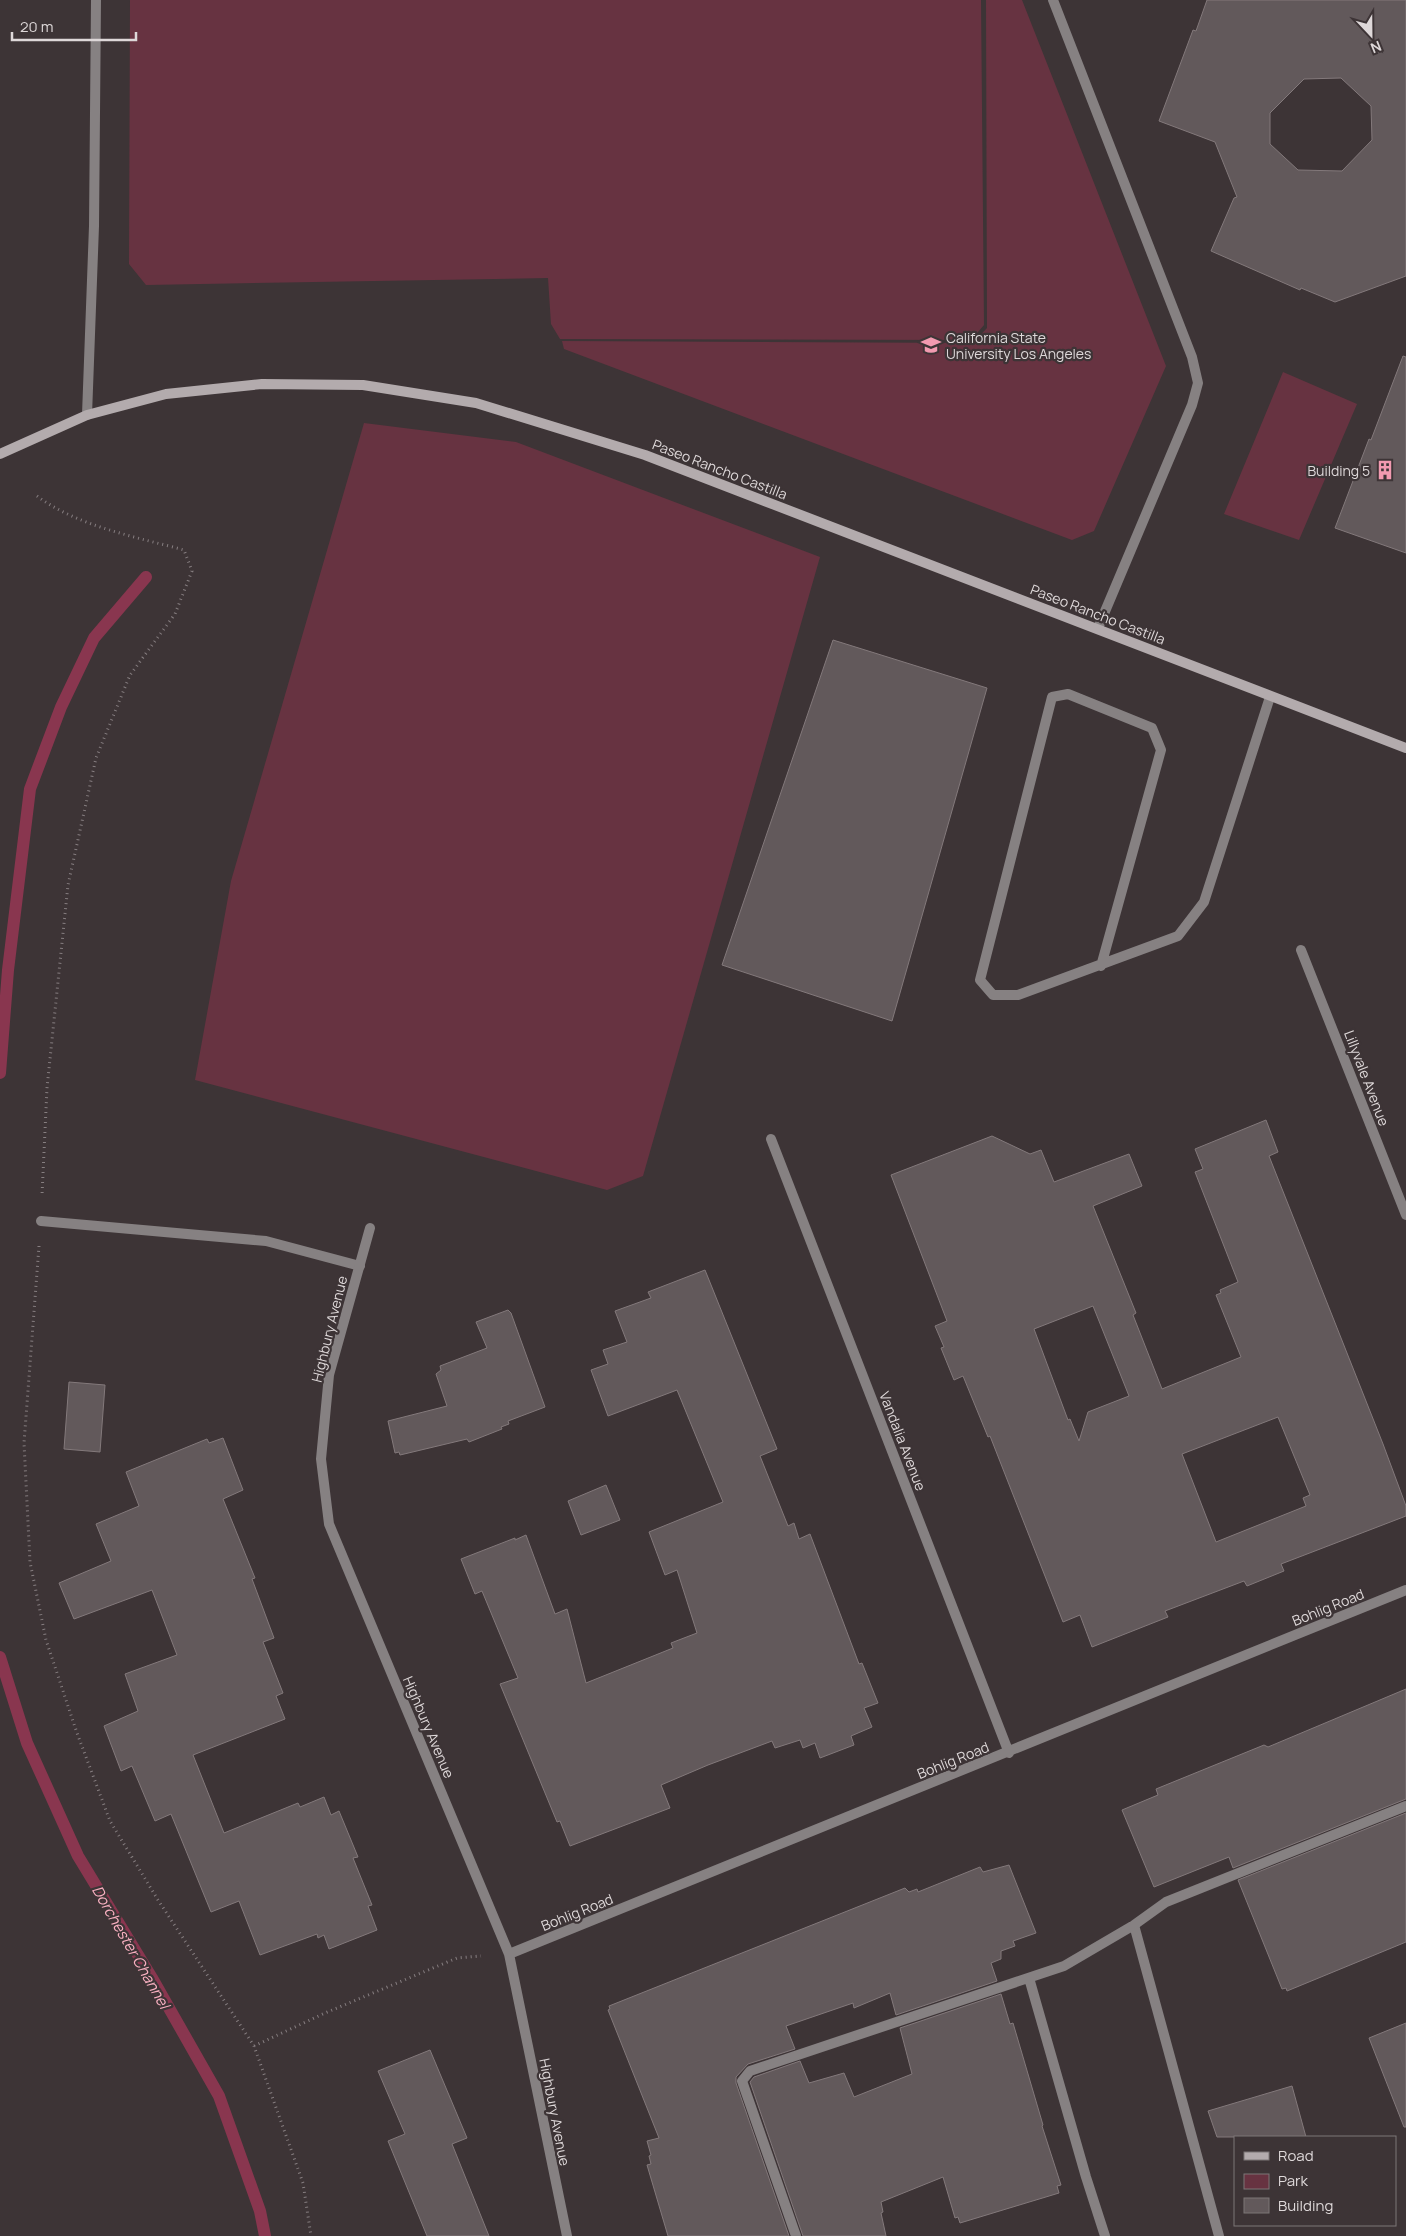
<svg xmlns="http://www.w3.org/2000/svg" width="1406" height="2236" font-family="Manrope,sans-serif">
<style>
.green{fill:#673341}
.lines{fill:none;stroke-linecap:round;stroke-linejoin:round}
.stream{stroke:#89364f;stroke-width:12}
.building{fill:#62595b;stroke:#83797b;fill-rule:evenodd}
.path{stroke:#867e80;stroke-width:3;stroke-dasharray:1 4;stroke-linecap:butt}
.lane{stroke:#868182;stroke-width:10}
.street{stroke:#868182;stroke-width:10}
.secondary{stroke:#b3abad;stroke-width:10}
.labels{text-anchor:middle;dominant-baseline:central;stroke-width:4.5;stroke-linejoin:round;paint-order:stroke}
.poi-label{font-size:14px;fill:#ded8d9;stroke:#3d3436;text-anchor:start}
.street-label{font-size:14px;fill:#ded8d9;stroke:#3d3436}
.water-label{font-size:15px;font-style:italic;fill:#f9b0c1;stroke:#3d3436}
</style>
<rect width="100%" height="100%" fill="#3d3436"/>
<path class="green" d="M 130,0 L 981,0 L 984,325 L 971,340 L 560,339 L 551,324 L 548,278 L 146,285 L 129,264 Z
M 986,0 L 1022,0 L 1166,366 L 1094,531 L 1072,540 L 564,349 L 562,341 L 973,343 L 987,328 Z
M 1283,372 L 1357,404 L 1299,540 L 1224,514 Z
M 364,423 L 516,442 L 820,557 L 643,1176 L 607,1190 L 195,1080 L 231,881 Z"/>
<g class="lines">
<path class="stream" d="M 0,1073 L 8,970 L 30,789 L 61,707 L 94,638 L 146,577
M 0,1657 L 27,1743 L 78,1856 L 152,1978 L 219,2096 L 260,2211 L 265,2236"/>
</g>
<path class="building" d="M 1207,0 L 1406,0 L 1406,276 L 1335,302 L 1301,288 L 1300,290 L 1211,251 L 1234,198 L 1237,197 L 1215,142 L 1159,121 L 1193,30 L 1196,31 ZM 1341,78 L 1371,106 L 1372,140 L 1342,171 L 1298,170 L 1270,144 L 1270,113 L 1304,79 Z
M 1403,356 L 1406,357 L 1406,553 L 1335,528 L 1369,439 L 1371,440 Z
M 833,640 L 987,688 L 892,1021 L 722,965 Z
M 1266,1120 L 1278,1152 L 1269,1156 L 1383,1444 L 1406,1506 L 1406,1516 L 1281,1564 L 1284,1571 L 1247,1586 L 1244,1581 L 1165,1611 L 1168,1617 L 1092,1647 L 1080,1615 L 1063,1622 L 990,1436 L 988,1437 L 963,1376 L 954,1380 L 941,1348 L 944,1347 L 935,1326 L 947,1321 L 891,1175 L 992,1136 L 1030,1154 L 1041,1150 L 1054,1182 L 1129,1154 L 1142,1186 L 1093,1206 L 1136,1313 L 1133,1315 L 1162,1389 L 1241,1357 L 1216,1295 L 1221,1293 L 1220,1290 L 1238,1282 L 1195,1172 L 1203,1169 L 1195,1149 ZM 1093,1306 L 1129,1396 L 1088,1412 L 1079,1441 L 1070,1419 L 1068,1420 L 1034,1329 ZM 1278,1417 L 1310,1495 L 1303,1498 L 1306,1506 L 1216,1542 L 1182,1454 Z
M 705,1270 L 777,1449 L 760,1456 L 788,1526 L 794,1523 L 799,1539 L 810,1534 L 859,1664 L 862,1663 L 878,1703 L 864,1708 L 872,1727 L 851,1736 L 854,1745 L 820,1758 L 815,1743 L 803,1748 L 800,1740 L 775,1748 L 772,1741 L 708,1765 L 661,1785 L 670,1808 L 570,1846 L 560,1821 L 557,1822 L 500,1684 L 518,1678 L 482,1591 L 475,1594 L 461,1559 L 515,1538 L 515,1540 L 526,1535 L 555,1614 L 567,1609 L 586,1683 L 673,1648 L 671,1643 L 697,1633 L 677,1570 L 665,1575 L 649,1532 L 723,1502 L 677,1390 L 608,1416 L 591,1370 L 608,1364 L 603,1350 L 627,1342 L 615,1311 L 651,1298 L 648,1292 Z
M 508,1310 L 511,1313 L 545,1407 L 508,1421 L 509,1424 L 501,1427 L 502,1429 L 469,1442 L 467,1439 L 400,1455 L 399,1452 L 395,1453 L 388,1421 L 447,1406 L 436,1374 L 441,1370 L 440,1366 L 487,1348 L 476,1322 Z
M 69,1382 L 105,1385 L 100,1452 L 64,1449 Z
M 223,1438 L 243,1490 L 223,1499 L 255,1578 L 252,1579 L 274,1638 L 263,1642 L 283,1693 L 276,1696 L 285,1719 L 193,1755 L 224,1833 L 298,1803 L 300,1807 L 324,1797 L 331,1815 L 339,1811 L 358,1857 L 353,1858 L 372,1905 L 368,1906 L 377,1930 L 329,1949 L 324,1935 L 318,1938 L 317,1934 L 260,1955 L 239,1901 L 211,1912 L 171,1814 L 155,1821 L 132,1766 L 121,1771 L 104,1726 L 138,1711 L 125,1674 L 177,1655 L 152,1590 L 74,1619 L 59,1583 L 111,1561 L 96,1524 L 139,1506 L 126,1472 L 207,1439 L 209,1443 Z
M 606,1485 L 620,1520 L 581,1535 L 568,1501 Z
M 1406,1689 L 1406,1799 L 1233,1868 L 1229,1857 L 1154,1887 L 1122,1810 L 1158,1795 L 1156,1789 L 1264,1745 L 1268,1747 Z
M 1406,1813 L 1406,1942 L 1287,1991 L 1286,1988 L 1282,1989 L 1238,1880 Z
M 1009,1865 L 1036,1933 L 1013,1941 L 1015,1946 L 1001,1951 L 1001,1959 L 991,1963 L 997,1981 L 896,2015 L 890,1993 L 854,2008 L 853,2003 L 786,2026 L 795,2049 L 748,2064 L 736,2077 L 736,2083 L 789,2236 L 668,2236 L 647,2165 L 651,2164 L 649,2156 L 651,2155 L 647,2141 L 659,2138 L 608,2010 L 610,2009 L 609,2006 L 905,1888 L 909,1892 L 917,1889 L 918,1892 L 980,1867 L 983,1872 Z
M 1001,1994 L 1010,2024 L 1013,2023 L 1043,2125 L 1042,2126 L 1061,2185 L 1057,2186 L 1059,2193 L 960,2223 L 958,2217 L 955,2218 L 943,2177 L 881,2202 L 883,2212 L 881,2213 L 886,2236 L 803,2236 L 750,2082 L 754,2077 L 800,2061 L 809,2083 L 844,2073 L 854,2097 L 912,2074 L 900,2028 Z
M 1406,2023 L 1406,2127 L 1404,2127 L 1369,2038 Z
M 430,2050 L 467,2138 L 452,2144 L 489,2236 L 427,2236 L 388,2141 L 405,2134 L 378,2071 Z
M 1292,2086 L 1306,2137 L 1217,2137 L 1208,2111 Z"/>
<g class="lines">
<path class="path" d="M 37,496 C 77,526 136,537 184,550 L 192,571 L 175,614 L 130,675 L 96,758 L 68,885 L 47,1088 L 42,1195
M 39,1246 L 24,1443 L 30,1562 L 46,1640 L 77,1733 L 110,1821 L 158,1900 L 254,2046 L 303,2183 L 311,2236
M 254,2046 L 325,2013 L 457,1958 L 481,1956"/>
<path class="lane" d="M 1053,0 L 1192,357 L 1198,383 L 1192,405 L 1098,628
M 87,415 L 94,226 L 96,0
M 1101,966 L 1161,750 L 1152,728 L 1068,694 L 1052,697 L 980,980 L 993,995 L 1018,995 L 1178,936 L 1204,902 L 1270,697
M 41,1221 L 266,1241 L 360,1266
M 1134,1925 L 1219,2236
M 1029,1978 L 1086,2177 L 1105,2236
M 796,2236 L 742,2081 L 750,2071 L 1064,1966 L 1134,1925 L 1166,1902 L 1406,1806"/>
<path class="street" d="M 1301,950 L 1406,1215
M 771,1139 L 1009,1753
M 370,1228 L 329,1375 L 321,1459 L 329,1524 L 509,1954 L 567,2236
M 509,1954 L 1406,1590"/>
<path class="secondary" d="M 0,454 L 87,415 L 166,394 L 262,384 L 363,385 L 476,403 L 645,455 L 1406,748"/>
</g>
<defs>
<symbol id="university-bare" viewBox="-9 -9 18 18"><path d="M0-5L7-2L0 1L-7-2ZM-4 1L0 2.5L4 1V4Q0 6-4 4Z" fill="#f29ab0" stroke="#3d3436" stroke-width="2.5" paint-order="stroke"/></symbol>
<symbol id="building-bare" viewBox="-9 -9 18 18"><path d="M-4-6H4V6H1V3H-1V6H-4ZM-2.5-4.3h1.7v1.8h-1.7ZM.8-4.3h1.7v1.8H.8ZM-2.5-1h1.7V.8h-1.7ZM.8-1h1.7V.8H.8Z" fill="#f29ab0" stroke="#3d3436" stroke-width="2.5" paint-order="stroke"/></symbol>
</defs>
<g fill-rule="evenodd">
<use href="#university-bare" x="917" y="331" width="28" height="28"/>
<use href="#building-bare" x="1371" y="456" width="28" height="28"/>
</g>
<g class="labels">
<g class="poi-label">
<text x="946" y="337">California State<tspan x="946" dy="16">University Los Angeles</tspan></text>
<text x="1370" y="470" text-anchor="end">Building 5</text>
</g>
<g class="street-label">
<text transform="translate(720 469) rotate(21)">Paseo Rancho Castilla</text>
<text transform="translate(1098 614) rotate(21)">Paseo Rancho Castilla</text>
<text transform="translate(1367 1078) rotate(69)">Lillyvale Avenue</text>
<text transform="translate(329 1329) rotate(-76)">Highbury Avenue</text>
<text transform="translate(903 1441) rotate(69)">Vandalia Avenue</text>
<text transform="translate(1328 1607) rotate(-22)">Bohlig Road</text>
<text transform="translate(429 1727) rotate(67)">Highbury Avenue</text>
<text transform="translate(953 1760) rotate(-22)">Bohlig Road</text>
<text transform="translate(577 1912) rotate(-22)">Bohlig Road</text>
<text transform="translate(555 2112) rotate(79)">Highbury Avenue</text>
</g>
<g class="water-label">
<text transform="translate(131 1947) rotate(60)">Dorchester Channel</text>
</g>
</g>
<rect x="1234" y="2136" width="162" height="90" fill="#3d3436" stroke="#7d7677"/>
<rect x="1244" y="2152" width="25" height="8" fill="#b3abad" stroke="#7d7677"/>
<text x="1278" y="2161" font-size="15" fill="#ded8d9">Road</text>
<rect x="1244" y="2174" width="25" height="15" fill="#673341" stroke="#7d7677"/>
<text x="1278" y="2186" font-size="15" fill="#ded8d9">Park</text>
<rect x="1244" y="2198" width="25" height="15" fill="#62595b" stroke="#7d7677"/>
<text x="1278" y="2211" font-size="15" fill="#ded8d9">Building</text>
<g transform="translate(1371 35) rotate(158)" stroke="#3d3436" stroke-width="4" paint-order="stroke">
<path d="M0-4L9 19L0 12L-9 19Z" fill="#ded8d9"/>
<text y="-8" font-size="14" font-weight="bold" text-anchor="middle" fill="#ded8d9">N</text>
</g>
<path d="M12 32v8h124v-8" fill="none" stroke="#ded8d9" stroke-width="2.5"/>
<text x="20" y="32" font-size="15" fill="#ded8d9" stroke="#3d3436" stroke-width="4" paint-order="stroke">20 m</text>
</svg>
